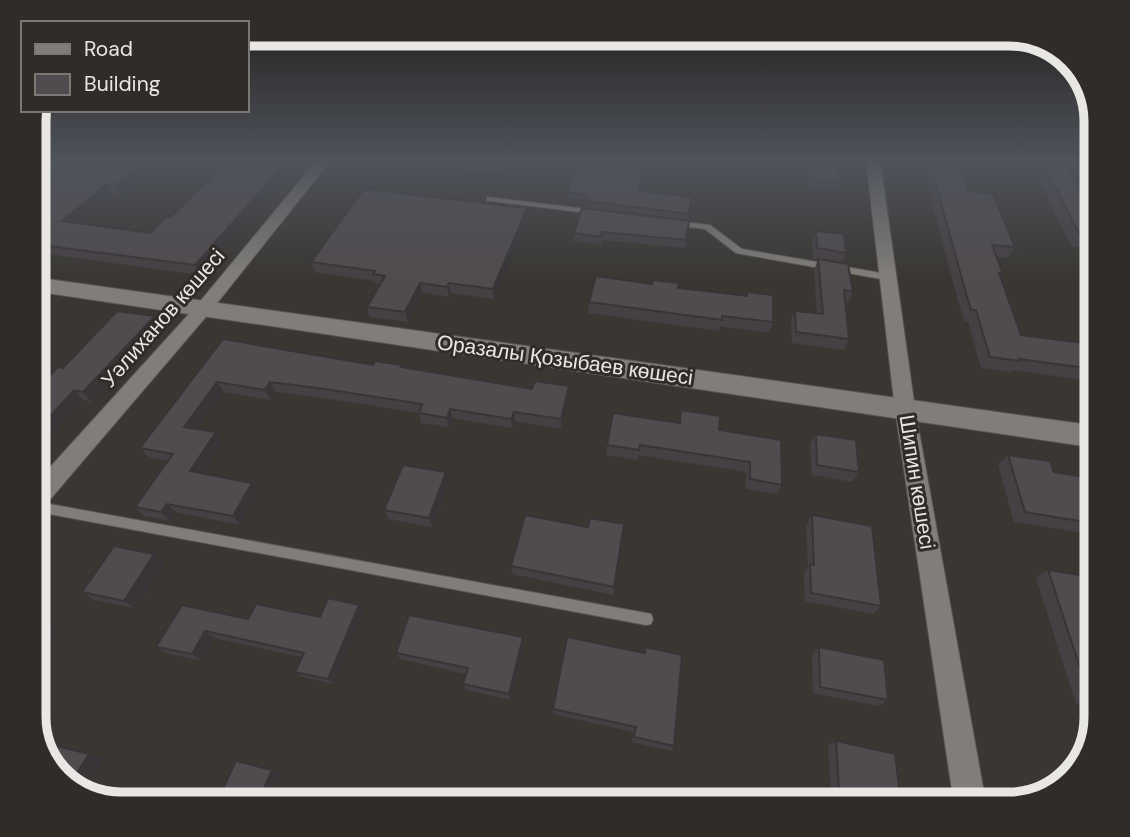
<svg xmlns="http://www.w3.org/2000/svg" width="1130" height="837" font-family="'DM Sans',sans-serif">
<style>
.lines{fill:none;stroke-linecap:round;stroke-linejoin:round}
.service-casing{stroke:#595653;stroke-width:2}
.minor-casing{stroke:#595653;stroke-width:2}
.tertiary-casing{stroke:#595653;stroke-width:2}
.service{fill:#817e7a;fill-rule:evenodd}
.minor{fill:#817e7a;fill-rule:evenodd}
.tertiary{fill:#817e7a;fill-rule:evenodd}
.wall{fill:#454043}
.shaded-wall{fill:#383437}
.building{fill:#504b4e;stroke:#383437;stroke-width:2}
.labels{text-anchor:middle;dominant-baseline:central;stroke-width:6;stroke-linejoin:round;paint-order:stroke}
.street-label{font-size:21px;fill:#e9e7e4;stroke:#302d29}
.rim{fill:none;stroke:#e9e7e4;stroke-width:9}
</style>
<rect width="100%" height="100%" fill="#3a3733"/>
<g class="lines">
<defs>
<path id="service" d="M 487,197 L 595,210 L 599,212 L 595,214 L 490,201 L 487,201 Z
M 674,221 L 710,225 L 742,249 L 887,274 L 891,277 L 887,280 L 736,253 L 705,229 L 674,225 Z
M 33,501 L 646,613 L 651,614 L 653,619 L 651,624 L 646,625 L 33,511 Z"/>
<path id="minor" d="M 317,160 L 331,160 L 210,312 L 41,510 L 33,513 L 33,486 L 198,304 Z
M 866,160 L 880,160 L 915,409 L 986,804 L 954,804 L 895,409 Z"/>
<path id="tertiary" d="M 33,277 L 1097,426 L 1097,448 L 33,291 Z"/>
</defs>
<use href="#service" class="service-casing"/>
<use href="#minor" class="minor-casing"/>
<use href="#tertiary" class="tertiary-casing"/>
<use href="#service" class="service"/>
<use href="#minor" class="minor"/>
<use href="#tertiary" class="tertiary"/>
</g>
<path class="wall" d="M 33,160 L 154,160 L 157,164 L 121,196 L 112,195 L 79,224 L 150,233 L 244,165 L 249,160 L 298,160 L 298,162 L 200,275 L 33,252 Z
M 410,160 L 518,160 L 511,175 L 411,164 Z
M 579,160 L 646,160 L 640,191 L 692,197 L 688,220 L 585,207 L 585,200 L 567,198 L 567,192 Z
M 763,160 L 837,160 L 840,182 L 836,191 L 808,188 L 807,170 L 763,165 Z
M 921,160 L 957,160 L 969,191 L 1015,247 L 1007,258 L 997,257 L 1003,274 L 1000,277 L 1021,335 L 1094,369 L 1084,380 L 1013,370 L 1011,372 L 981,368 L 968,321 L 964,321 L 957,297 Z
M 1034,160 L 1063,160 L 1097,221 L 1097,249 L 1071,246 L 1031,164 Z
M 527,208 L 528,218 L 494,299 L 450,293 L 449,297 L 423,293 L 408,322 L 370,317 L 367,307 L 380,284 L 376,284 L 375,281 L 315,272 L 311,262 Z
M 689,221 L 685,248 L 602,240 L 601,245 L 574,241 L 574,233 Z
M 816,231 L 846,253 L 842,263 L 853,292 L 848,303 L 845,302 L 849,339 L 844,350 L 792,343 L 791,321 L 795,311 L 817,314 L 814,270 L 818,259 L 813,259 L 812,241 Z
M 678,288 L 746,296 L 747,292 L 773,322 L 769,333 L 720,326 L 719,331 L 588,313 L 589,302 Z
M 162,326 L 92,402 L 83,400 L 33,457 L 63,368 Z
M 223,339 L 373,365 L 402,365 L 403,367 L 532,389 L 569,386 L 569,396 L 561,429 L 515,421 L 512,428 L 452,418 L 449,427 L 421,423 L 419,413 L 323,398 L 276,392 L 271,400 L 224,392 L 197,429 L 216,432 L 223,442 L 202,474 L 259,492 L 240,525 L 176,512 L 170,521 L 144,516 L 135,507 L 168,461 L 149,457 L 140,448 Z
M 681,410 L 719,430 L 782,485 L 777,494 L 746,489 L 746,472 L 639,455 L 638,460 L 606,455 L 607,445 L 679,423 Z
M 816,434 L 859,472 L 852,482 L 812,475 L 810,444 Z
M 1008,455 L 1054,472 L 1097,479 L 1097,535 L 1014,522 L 998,465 Z
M 449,482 L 432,527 L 388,519 L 384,510 Z
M 812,515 L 881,606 L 873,614 L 805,601 L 804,572 L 808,567 L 806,525 Z
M 624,524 L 613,595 L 513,574 L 511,566 L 588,527 Z
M 164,563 L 135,608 L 94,600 L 82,592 Z
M 1048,570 L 1097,578 L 1097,717 L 1089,740 L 1079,704 L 1076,704 L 1036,578 Z
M 364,611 L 334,684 L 302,677 L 295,672 L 302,657 L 214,638 L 201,661 L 166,653 L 156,647 L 248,619 L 320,617 Z
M 523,637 L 524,644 L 511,700 L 466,690 L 463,684 L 466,674 L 400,659 L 396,653 Z
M 645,647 L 674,746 L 671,751 L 632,742 L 634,732 L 553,714 L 553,709 L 644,652 Z
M 819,647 L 888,700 L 879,706 L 813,693 L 812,654 Z
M 836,741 L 901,803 L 880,804 L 831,793 L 828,746 Z"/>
<path class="shaded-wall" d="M 61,160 L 82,160 L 67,170 L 60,168 Z
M 145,160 L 154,160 L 157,164 L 121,196 L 115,186 Z
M 288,160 L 298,160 L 298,162 L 200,275 L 195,265 Z
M 513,160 L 518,160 L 511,175 L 510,165 Z
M 106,185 L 112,195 L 70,231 L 62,221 Z
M 527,208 L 528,218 L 494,299 L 493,289 Z
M 420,283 L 423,293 L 408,322 L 405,312 Z
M 449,283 L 450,293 L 449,297 L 447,287 Z
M 155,316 L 162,326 L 92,402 L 83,392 Z
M 217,382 L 224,392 L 192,436 L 184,427 Z
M 270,382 L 276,392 L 271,400 L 265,390 Z
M 569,386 L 569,396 L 561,429 L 561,419 Z
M 74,390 L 83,400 L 33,457 L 33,435 Z
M 450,409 L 452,418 L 449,427 L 447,418 Z
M 514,412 L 515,421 L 512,428 L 511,419 Z
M 216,432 L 223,442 L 198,481 L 190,471 Z
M 446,472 L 449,482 L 432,527 L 429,518 Z
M 252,483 L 259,492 L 240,525 L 233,516 Z
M 167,504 L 176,512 L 170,521 L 161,512 Z
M 154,554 L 164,563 L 135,608 L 124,601 Z
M 359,605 L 364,611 L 334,684 L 328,679 Z
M 48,622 L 61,630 L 33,670 L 33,643 Z
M 205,631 L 214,638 L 201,661 L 192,654 Z
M 523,637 L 524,644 L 511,700 L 509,694 Z
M 33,719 L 46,724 L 39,734 L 33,722 Z
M 89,754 L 103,759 L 83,791 L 69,786 Z
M 272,770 L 281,774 L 268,804 L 257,804 Z"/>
<path class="building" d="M 33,160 L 61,160 L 60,168 L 70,168 L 80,160 L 145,160 L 115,186 L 106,185 L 62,221 L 150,233 L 166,217 L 170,218 L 225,163 L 244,165 L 249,160 L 288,160 L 195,265 L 33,244 Z
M 468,160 L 513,160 L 510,165 Z
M 579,160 L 646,160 L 639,191 L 692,197 L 689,214 L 585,201 L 587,195 L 567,192 Z
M 801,160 L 837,160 L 840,182 L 812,179 L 810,161 Z
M 929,160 L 957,160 L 969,191 L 993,194 L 1015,247 L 992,245 L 1003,274 L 999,273 L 1021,335 L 1083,343 L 1094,369 L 1019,359 L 1020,361 L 990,357 L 976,310 L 971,310 L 964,286 Z
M 1041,160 L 1063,160 L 1097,221 L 1097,237 L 1080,235 Z
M 364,189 L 527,208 L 493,289 L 449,283 L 447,287 L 420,283 L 405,312 L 367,307 L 385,276 L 373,274 L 375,271 L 311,262 Z
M 582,208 L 689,221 L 686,240 L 602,232 L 601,237 L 574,233 Z
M 816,231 L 844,234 L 846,253 L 817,248 Z
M 818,259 L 848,264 L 853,292 L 844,290 L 849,339 L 796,332 L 795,311 L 823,314 Z
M 596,276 L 652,284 L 653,280 L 679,283 L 678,288 L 747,296 L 747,292 L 773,295 L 773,322 L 722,316 L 722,320 L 589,302 Z
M 117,311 L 155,316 L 83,392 L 74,390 L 33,435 L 33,392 L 58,367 L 63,368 Z
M 223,339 L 373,365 L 375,361 L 402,365 L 401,367 L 532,389 L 535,381 L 569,386 L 561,419 L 514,412 L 511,419 L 450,409 L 447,418 L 419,413 L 422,404 L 318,388 L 270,382 L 265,390 L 217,382 L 184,427 L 216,432 L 190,471 L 252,483 L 233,516 L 167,504 L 161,512 L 135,507 L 173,454 L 140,448 Z
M 681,410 L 720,416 L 719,430 L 781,440 L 782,485 L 750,479 L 750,462 L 640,445 L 639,450 L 607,445 L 613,413 L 680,423 Z
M 816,434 L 856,440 L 859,472 L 817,465 Z
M 1008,455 L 1050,461 L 1054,472 L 1097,479 L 1097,524 L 1025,512 Z
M 403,465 L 446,472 L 429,518 L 384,510 Z
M 525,515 L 588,527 L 590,518 L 624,524 L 614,587 L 511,566 Z
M 812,515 L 872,526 L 881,606 L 811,593 L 810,564 L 814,565 Z
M 114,546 L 154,554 L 124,601 L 82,592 Z
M 1048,570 L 1097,578 L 1097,709 L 1094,698 L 1090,698 Z
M 328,598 L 359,605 L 328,679 L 295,672 L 304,653 L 205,631 L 192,654 L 156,647 L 182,605 L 248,619 L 256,604 L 320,617 Z
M 409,615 L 523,637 L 509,694 L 463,684 L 468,668 L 396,653 Z
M 33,619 L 48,622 L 33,643 Z
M 567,637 L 645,653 L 645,647 L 682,655 L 674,746 L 634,737 L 636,727 L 553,709 Z
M 819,647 L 884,660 L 888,700 L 820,687 Z
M 836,741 L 895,754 L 901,803 L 839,789 Z
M 44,743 L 89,754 L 69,786 L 67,786 Z
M 236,761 L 272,770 L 257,804 L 216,804 Z"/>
<linearGradient id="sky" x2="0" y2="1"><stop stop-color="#201e1c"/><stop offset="0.58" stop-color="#4f535b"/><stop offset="1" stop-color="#4f535b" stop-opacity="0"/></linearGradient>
<rect width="1130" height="277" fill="url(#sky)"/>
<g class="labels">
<g class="street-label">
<text transform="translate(163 318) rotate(-49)">Уәлиханов көшесі</text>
<text transform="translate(565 360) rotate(8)">Оразалы Қозыбаев көшесі</text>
<text transform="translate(917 482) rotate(81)">Шипин көшесі</text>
</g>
</g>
<path d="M0 0H1130V837H0ZM121 46H1009A75 75 0 0 1 1084 121V717A75 75 0 0 1 1009 792H121A75 75 0 0 1 46 717V121A75 75 0 0 1 121 46Z" fill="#302d29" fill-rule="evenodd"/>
<path class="rim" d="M121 46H1009A75 75 0 0 1 1084 121V717A75 75 0 0 1 1009 792H121A75 75 0 0 1 46 717V121A75 75 0 0 1 121 46Z"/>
<rect x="21" y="21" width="228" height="91" fill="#302d29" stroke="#7a7774" stroke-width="2"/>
<rect x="35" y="44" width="35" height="10" fill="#817e7a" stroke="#7a7774" stroke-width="2"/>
<text x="84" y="56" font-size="21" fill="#e9e7e4">Road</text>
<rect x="35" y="74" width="35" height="21" fill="#504b4e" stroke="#7a7774" stroke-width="2"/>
<text x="84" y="91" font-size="21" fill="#e9e7e4">Building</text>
</svg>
